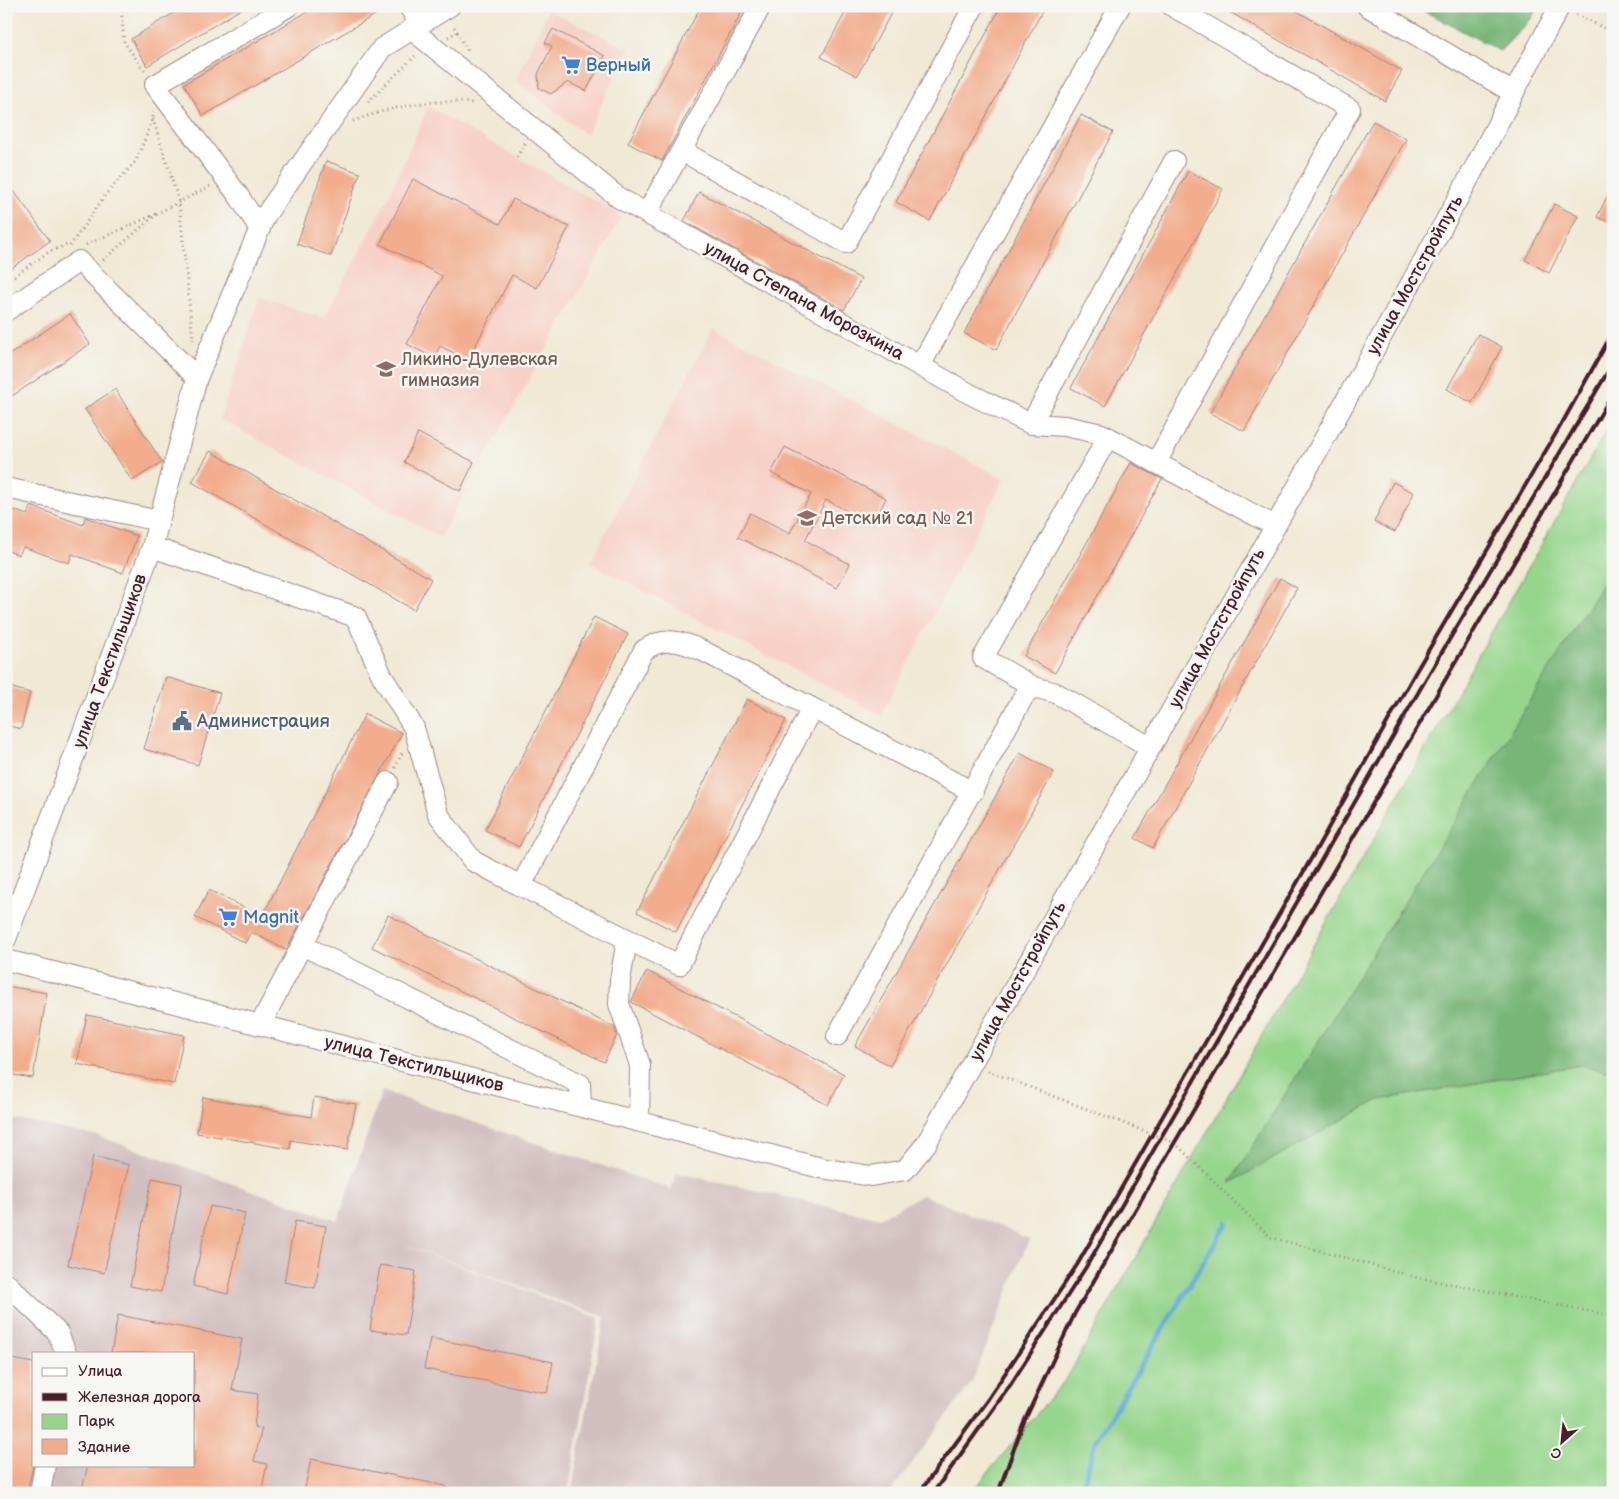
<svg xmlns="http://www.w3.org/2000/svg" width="1619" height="1499" font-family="'Balsamiq Sans',sans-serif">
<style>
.built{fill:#f7d1c6}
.industrial{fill:#d2bfbf;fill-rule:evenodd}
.green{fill:#96d58c;stroke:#707a5c}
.forest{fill:#78b678;stroke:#616a52}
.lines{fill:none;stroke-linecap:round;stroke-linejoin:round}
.stream{stroke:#61abd9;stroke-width:5}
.building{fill:#f2ad8d}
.minor-casing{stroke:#9d8480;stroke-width:22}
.path{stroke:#9d8480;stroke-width:3;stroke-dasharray:1 4;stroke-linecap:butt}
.minor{stroke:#fff;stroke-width:20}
.rail{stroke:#4a1f2b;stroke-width:4}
.labels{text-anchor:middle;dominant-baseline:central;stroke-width:5;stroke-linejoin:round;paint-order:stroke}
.shop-label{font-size:18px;fill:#366cbe;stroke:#f6f6f2;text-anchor:start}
.street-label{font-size:18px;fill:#4a1f2b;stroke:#f6f6f2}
.education-label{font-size:18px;fill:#785e54;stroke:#f6f6f2;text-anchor:start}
.service-label{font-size:18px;fill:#4e5e75;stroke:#f6f6f2;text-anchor:start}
</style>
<rect width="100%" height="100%" fill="#f6f6f2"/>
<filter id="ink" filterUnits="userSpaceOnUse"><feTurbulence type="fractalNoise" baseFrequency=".02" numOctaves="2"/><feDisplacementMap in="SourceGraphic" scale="10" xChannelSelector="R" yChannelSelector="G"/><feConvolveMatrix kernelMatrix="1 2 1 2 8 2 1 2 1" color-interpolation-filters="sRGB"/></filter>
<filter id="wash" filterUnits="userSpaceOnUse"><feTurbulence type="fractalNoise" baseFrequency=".0096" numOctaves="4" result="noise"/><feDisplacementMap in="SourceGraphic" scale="20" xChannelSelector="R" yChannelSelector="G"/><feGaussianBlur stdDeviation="1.12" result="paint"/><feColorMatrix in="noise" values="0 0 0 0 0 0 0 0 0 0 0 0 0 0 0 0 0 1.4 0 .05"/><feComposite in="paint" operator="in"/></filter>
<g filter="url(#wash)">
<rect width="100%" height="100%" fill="#f0e9d4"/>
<path class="built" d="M 548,10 L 629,49 L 586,135 L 516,81 Z
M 428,107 L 622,216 L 440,537 L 220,419 L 259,298 L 324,318 L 387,201 Z
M 713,328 L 1004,479 L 881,715 L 590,563 Z"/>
<path class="industrial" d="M 382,1091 L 671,1189 L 677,1173 L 880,1218 L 922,1195 L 1029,1239 L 972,1382 L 890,1493 L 571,1493 L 605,1317 L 388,1239 L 599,1318 L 568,1493 L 6,1493 L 6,1118 L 98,1136 L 338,1221 ZM 34,1353 L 194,1353 L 194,1465 L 34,1465 Z"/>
<path class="green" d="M 1613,419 L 1613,567 L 1231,1182 L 1378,1100 L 1581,1065 L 1613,1073 L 1613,1493 L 971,1493 L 1067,1378 Z"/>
<path class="forest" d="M 1415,6 L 1538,6 L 1531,19 L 1500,51 Z
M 1613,567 L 1613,1073 L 1581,1065 L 1378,1100 L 1230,1183 Z"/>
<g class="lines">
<path class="stream" d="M 1081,1493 L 1095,1442 L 1227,1223"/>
</g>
<g id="blocks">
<path class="building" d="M 185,6 L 246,6 L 147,66 L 131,39 Z
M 317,6 L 390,6 L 203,116 L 184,84 Z
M 701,6 L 745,6 L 662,161 L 628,143 Z
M 849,6 L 895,6 L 857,76 L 821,57 Z
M 1001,6 L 1045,6 L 930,221 L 896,202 Z
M 1219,6 L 1288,6 L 1402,71 L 1385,101 Z
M 553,29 L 605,56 L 586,91 L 568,82 L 551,94 L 539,88 L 538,74 L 552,46 L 545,43 Z
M 1081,115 L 1113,132 L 996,350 L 964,333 Z
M 1373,121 L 1406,139 L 1244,431 L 1210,413 Z
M 326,161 L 360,173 L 331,256 L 297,244 Z
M 1188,171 L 1223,189 L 1105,406 L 1071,388 Z
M 413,179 L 500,224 L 513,199 L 569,227 L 537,288 L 512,275 L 468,360 L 440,346 L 434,358 L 407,344 L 442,276 L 380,244 Z
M 6,180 L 50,241 L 6,272 Z
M 1613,184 L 1613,224 L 1597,217 Z
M 699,192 L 861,279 L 844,310 L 684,221 Z
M 1554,204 L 1578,216 L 1549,273 L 1525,260 Z
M 70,314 L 90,344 L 6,400 L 6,357 Z
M 1478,334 L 1502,347 L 1472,403 L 1447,389 Z
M 115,389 L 162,462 L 132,481 L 85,409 Z
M 418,433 L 474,462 L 460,491 L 404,462 Z
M 785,447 L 886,498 L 873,524 L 826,500 L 805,540 L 850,564 L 837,588 L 738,537 L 750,513 L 790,533 L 811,494 L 771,473 Z
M 210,451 L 431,579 L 414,610 L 192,482 Z
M 1131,463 L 1162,479 L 1055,673 L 1024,656 Z
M 1393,482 L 1414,493 L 1395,532 L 1374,522 Z
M 31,506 L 83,525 L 85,517 L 137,536 L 123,573 L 72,554 L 69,563 L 23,547 L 19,555 L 6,550 L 6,507 L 27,515 Z
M 1280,578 L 1297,588 L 1153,848 L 1135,838 Z
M 594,617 L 628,634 L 519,847 L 485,830 Z
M 166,677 L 220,693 L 198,765 L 144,749 Z
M 6,686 L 30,693 L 21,729 L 6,725 Z
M 747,699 L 786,720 L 676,932 L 637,912 Z
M 365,714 L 402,733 L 286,950 L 251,932 L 245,943 L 195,917 L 209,890 L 262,917 Z
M 1020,753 L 1054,772 L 890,1066 L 855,1046 Z
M 388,915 L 614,1027 L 617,1035 L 604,1062 L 372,947 Z
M 647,971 L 844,1074 L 828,1105 L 631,1002 Z
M 6,986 L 47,993 L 33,1078 L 6,1074 Z
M 87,1015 L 184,1035 L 174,1084 L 77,1064 Z
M 203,1097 L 311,1117 L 314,1097 L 356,1104 L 347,1150 L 291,1140 L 290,1149 L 197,1133 Z
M 93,1156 L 129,1165 L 104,1273 L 68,1265 Z
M 152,1178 L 182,1184 L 161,1292 L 130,1286 Z
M 210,1206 L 245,1213 L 228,1294 L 193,1286 Z
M 295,1221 L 326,1226 L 315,1288 L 284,1282 Z
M 380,1265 L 416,1271 L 406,1335 L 370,1330 Z
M 118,1315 L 242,1339 L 232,1390 L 258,1394 L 254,1427 L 262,1428 L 254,1461 L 267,1464 L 261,1493 L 81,1493 L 88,1465 L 194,1465 L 194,1353 L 111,1353 Z
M 430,1338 L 553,1362 L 547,1393 L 424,1369 Z
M 6,1358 L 34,1363 L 34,1460 L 27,1493 L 6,1493 Z
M 311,1459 L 446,1486 L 445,1493 L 304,1493 Z"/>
</g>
</g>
<g filter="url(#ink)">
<use href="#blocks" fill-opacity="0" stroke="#9d8480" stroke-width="1"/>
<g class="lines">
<defs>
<path id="minor" d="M 409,6 L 419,24
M 1367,6 L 1512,92
M 411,29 L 619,198 L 970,394 L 1031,424 L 1065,426 L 1102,434 L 1275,526
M 682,151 L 846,243 L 974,6
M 647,213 L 761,6
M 260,229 L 238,195 L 155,85 L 289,6
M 6,311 L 79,261 L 197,378
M 920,366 L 1120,6
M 1031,424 L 1174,161
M 1156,463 L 1350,109 L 1172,6
M 6,488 L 159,521
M 152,547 L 356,617 L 382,676 L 414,728 L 438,814 L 473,861 L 521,886
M 1034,687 L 983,658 L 1108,437
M 812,708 L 679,965 L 521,886 L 644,650 C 665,636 681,641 703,651 L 973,792
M 6,939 L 152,547 L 197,378 L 265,216 L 382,48 L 450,6
M 627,940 L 620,980 L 619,1004 L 640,1065 L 639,1121
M 302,945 L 580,1084 L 581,1106
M 6,960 L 821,1168 L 871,1176 L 905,1170 L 926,1144 C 1107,823 1291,503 1468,180 C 1499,122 1528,64 1560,6
M 260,1025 L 388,782
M 837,1036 L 1025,694 L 1034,687 L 1056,693 L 1150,747
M 6,1283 L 58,1333 L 66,1353
M 40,1493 L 45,1465"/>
</defs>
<use href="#minor" class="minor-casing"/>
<path class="path" d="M 121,6 L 124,42 L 145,71
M 1576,15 L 1613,32
M 457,32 L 468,51
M 448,37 L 457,32 L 453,24
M 368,102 L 415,56
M 153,119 L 179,202 L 193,340
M 353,121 C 391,107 431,98 472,103
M 517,157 L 525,143
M 86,245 L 158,213
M 70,246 L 106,194 L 136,161 L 153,119 L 153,112
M 103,260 L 158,213 L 210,186
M 6,282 L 50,251 L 67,245
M 395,768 L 402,753
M 988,1071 L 1175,1143 L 1270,1237 L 1415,1277 L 1613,1316"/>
<use href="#minor" class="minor"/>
<path class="rail" d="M 919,1493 L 988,1399 L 1077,1265 L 1312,857 L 1415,673 L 1565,418 L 1613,332
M 933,1493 L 1009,1387 L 1086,1267 L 1426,679 L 1613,363
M 998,1493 L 1023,1424 L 1075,1313 L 1613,393"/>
</g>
</g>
<defs>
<symbol id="supermarket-bare" viewBox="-9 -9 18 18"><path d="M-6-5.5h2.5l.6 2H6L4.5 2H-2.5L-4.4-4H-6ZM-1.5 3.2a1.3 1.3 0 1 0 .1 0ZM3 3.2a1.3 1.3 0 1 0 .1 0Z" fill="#3f7fe0" stroke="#f6f6f2" stroke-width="2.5" paint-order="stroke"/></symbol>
<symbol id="school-bare" viewBox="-9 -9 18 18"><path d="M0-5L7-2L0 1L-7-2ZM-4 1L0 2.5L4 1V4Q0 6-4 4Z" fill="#8d6e63" stroke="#f6f6f2" stroke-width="2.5" paint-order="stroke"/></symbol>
<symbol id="civic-bare" viewBox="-9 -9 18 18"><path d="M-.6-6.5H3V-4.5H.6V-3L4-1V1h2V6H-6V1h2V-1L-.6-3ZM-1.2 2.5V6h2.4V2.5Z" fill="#5c6f8a" stroke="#f6f6f2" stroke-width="2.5" paint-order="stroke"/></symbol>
</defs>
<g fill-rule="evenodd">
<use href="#supermarket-bare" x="557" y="51" width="28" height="28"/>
<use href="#school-bare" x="372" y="355" width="28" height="28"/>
<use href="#school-bare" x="793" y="504" width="28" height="28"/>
<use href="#civic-bare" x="168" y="707" width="28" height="28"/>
<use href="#supermarket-bare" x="214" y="903" width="28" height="28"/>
</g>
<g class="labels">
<g class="shop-label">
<text x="586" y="65">Верный</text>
<text x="243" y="917">Magnit</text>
</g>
<g class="street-label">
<text transform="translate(1415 275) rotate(-61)">улица Мостстройпуть</text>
<text transform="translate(804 301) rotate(29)">улица Степана Морозкина</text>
<text transform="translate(1217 628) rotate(-61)">улица Мостстройпуть</text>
<text transform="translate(110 661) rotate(-70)">улица Текстильщиков</text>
<text transform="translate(1018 981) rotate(-61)">улица Мостстройпуть</text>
<text transform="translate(414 1064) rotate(14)">улица Текстильщиков</text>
</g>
<g class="education-label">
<text x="401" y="359">Ликино-Дулевская<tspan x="401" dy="21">гимназия</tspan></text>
<text x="822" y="518">Детский сад № 21</text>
</g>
<g class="service-label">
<text x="197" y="721">Администрация</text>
</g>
</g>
<rect width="1619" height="1499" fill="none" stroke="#f6f6f2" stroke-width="25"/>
<rect x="32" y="1352" width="162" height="115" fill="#f6f6f2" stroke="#b1a0a2"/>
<rect x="42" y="1368" width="25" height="8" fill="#ffffff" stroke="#b1a0a2"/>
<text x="78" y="1376" font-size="15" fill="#4a1f2b">Улица</text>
<rect x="42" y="1393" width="25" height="8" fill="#4a1f2b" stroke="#b1a0a2"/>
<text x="78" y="1402" font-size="15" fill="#4a1f2b">Железная дорога</text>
<rect x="42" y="1414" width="25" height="15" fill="#96d58c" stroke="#b1a0a2"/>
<text x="78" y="1426" font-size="15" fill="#4a1f2b">Парк</text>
<rect x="42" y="1439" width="25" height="15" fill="#f2ad8d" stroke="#b1a0a2"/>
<text x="78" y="1452" font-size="15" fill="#4a1f2b">Здание</text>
<g transform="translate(1562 1442) rotate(207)" stroke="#f6f6f2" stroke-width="4" paint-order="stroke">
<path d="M0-4L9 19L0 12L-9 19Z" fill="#4a1f2b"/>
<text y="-8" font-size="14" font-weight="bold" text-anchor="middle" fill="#4a1f2b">С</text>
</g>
</svg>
